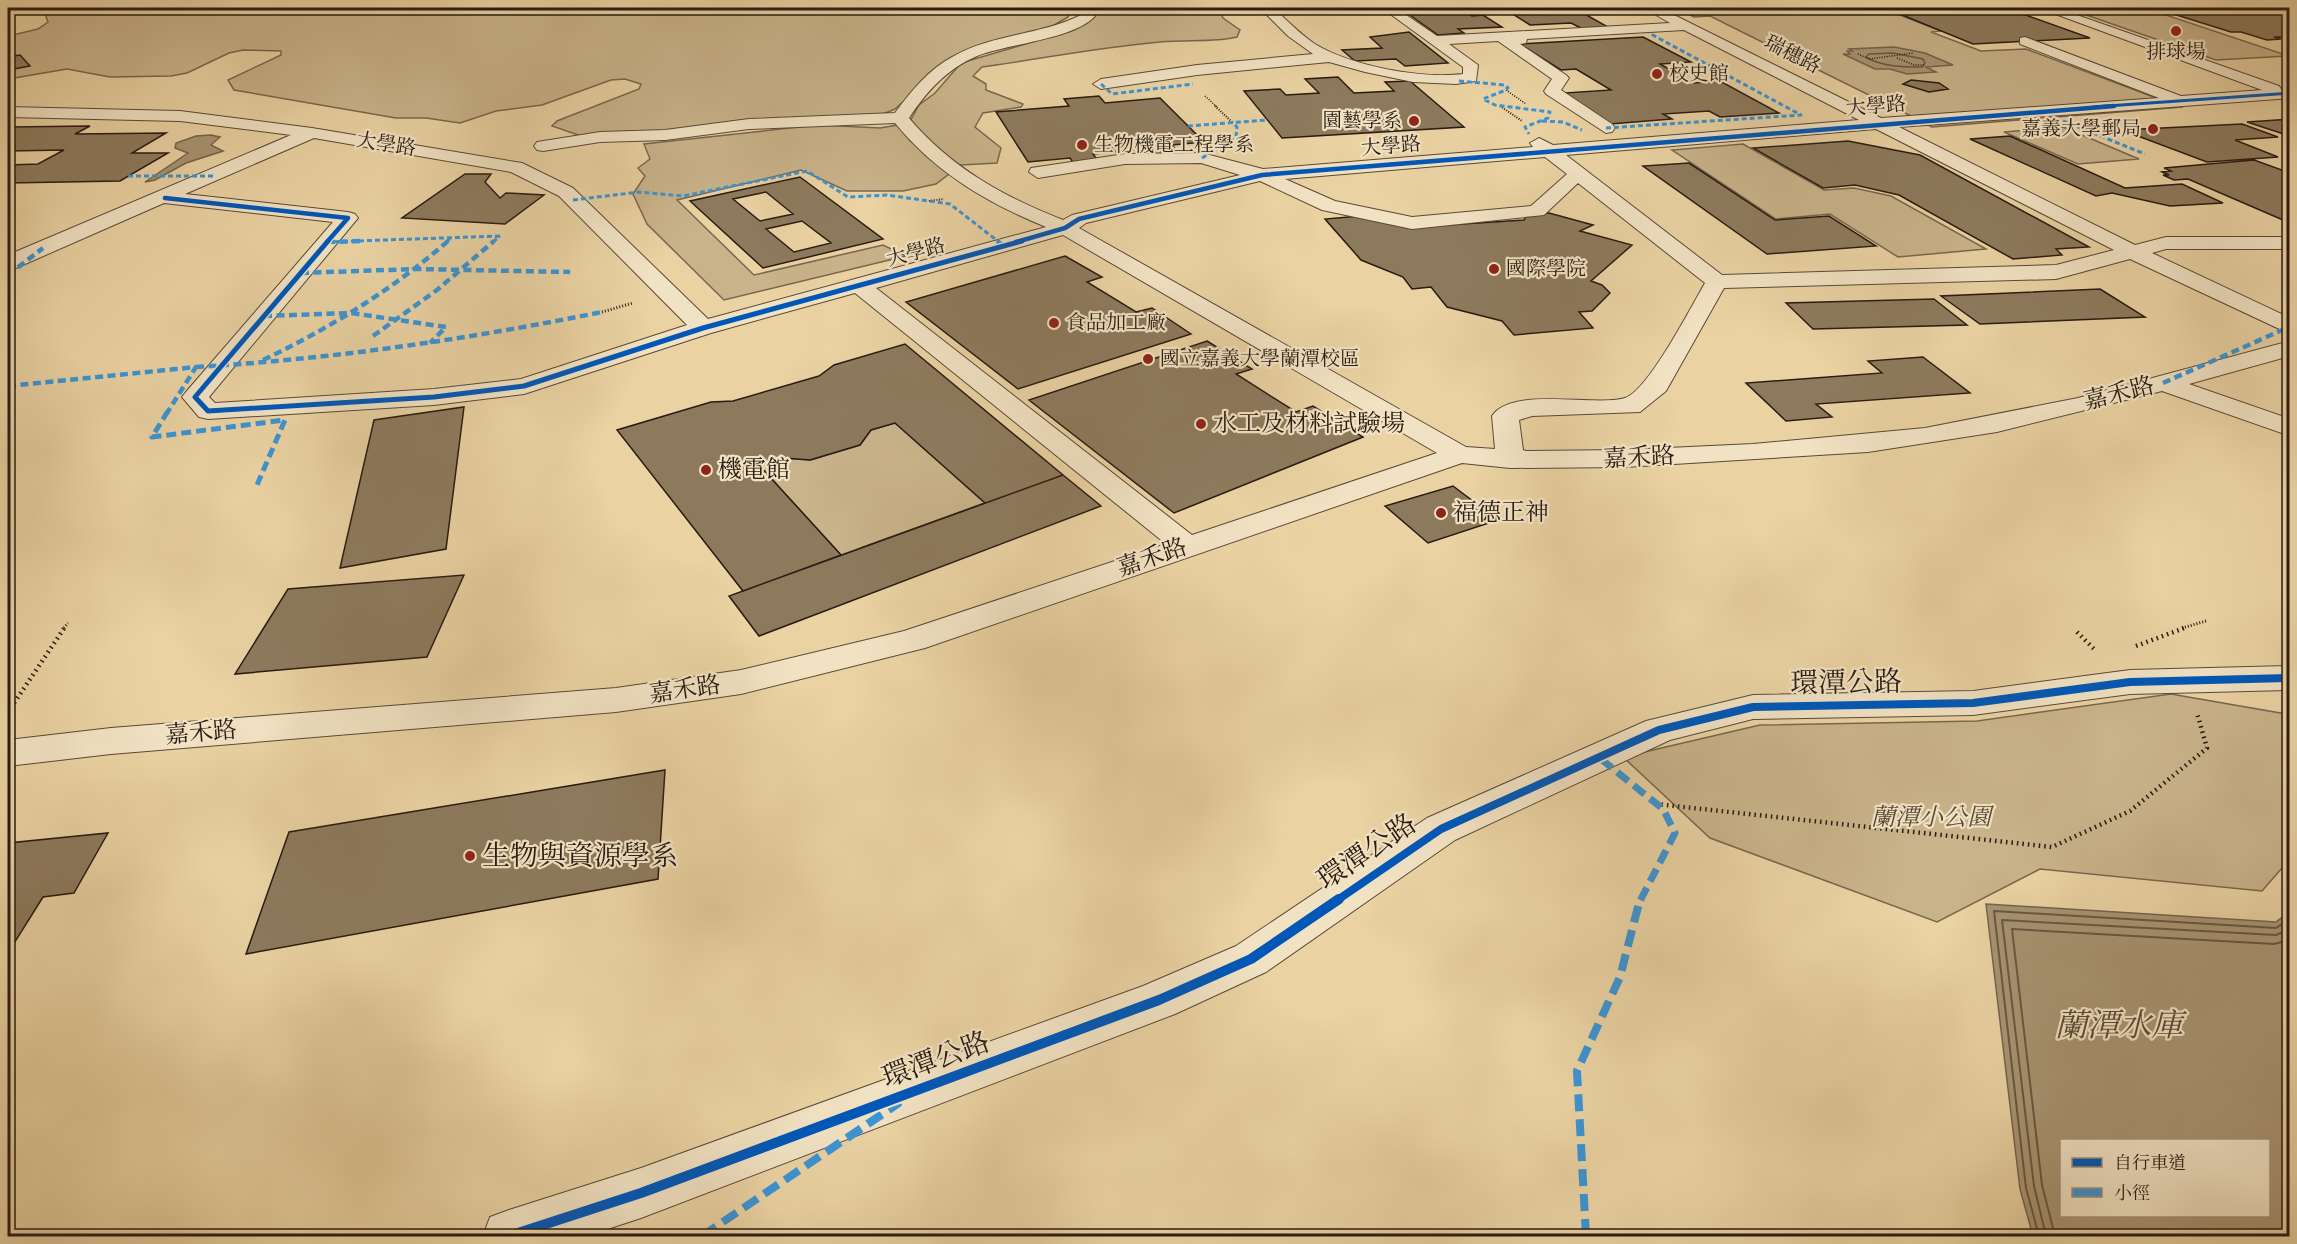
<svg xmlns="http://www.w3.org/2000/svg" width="2297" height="1244" font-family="'Libre Bodoni','Noto Serif TC',serif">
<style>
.green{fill:#c9b38a;stroke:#79674e;stroke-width:1.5}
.water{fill:#a89472;stroke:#75644c;stroke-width:1.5;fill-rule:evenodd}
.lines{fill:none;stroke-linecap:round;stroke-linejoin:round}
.shore-far1{stroke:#685842;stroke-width:1.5}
.shore{stroke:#685842;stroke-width:2}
.building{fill:#8d7a5d;stroke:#291b12;stroke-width:1.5;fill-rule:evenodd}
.minor-casing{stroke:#594936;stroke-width:2}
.path-far3{stroke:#291b12;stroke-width:1.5;stroke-dasharray:1 1.5;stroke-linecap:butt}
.path-far2{stroke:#291b12;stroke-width:2;stroke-dasharray:1 1.5;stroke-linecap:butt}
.path-far1{stroke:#291b12;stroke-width:3;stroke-dasharray:1 2;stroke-linecap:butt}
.path{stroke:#291b12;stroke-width:4.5;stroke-dasharray:1.5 4;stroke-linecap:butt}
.minor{fill:#f1e2c3;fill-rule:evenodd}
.quiet-far4{stroke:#3c94d3;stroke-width:3;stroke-dasharray:5 3;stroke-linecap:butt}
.quiet-far3{stroke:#3c94d3;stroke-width:4.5;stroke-dasharray:8 4.5;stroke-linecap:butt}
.quiet-far2{stroke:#3c94d3;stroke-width:5;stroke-dasharray:10 5;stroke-linecap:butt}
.quiet-far1{stroke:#3c94d3;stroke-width:7;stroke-dasharray:14 7;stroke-linecap:butt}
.quiet{stroke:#3c94d3;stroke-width:8;stroke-dasharray:17 8;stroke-linecap:butt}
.cycleway-far4-casing{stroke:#f1e2c3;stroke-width:4.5}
.cycleway-far3-casing{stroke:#f1e2c3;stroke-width:7}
.cycleway-far2-casing{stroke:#f1e2c3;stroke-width:8}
.cycleway-far1-casing{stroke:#f1e2c3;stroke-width:12}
.cycleway-casing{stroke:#f1e2c3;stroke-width:14}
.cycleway-far4{stroke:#0057b8;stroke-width:3}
.cycleway-far3{stroke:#0057b8;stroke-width:4.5}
.cycleway-far2{stroke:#0057b8;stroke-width:5}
.cycleway-far1{stroke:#0057b8;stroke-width:8}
.cycleway{stroke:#0057b8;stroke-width:10}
.poi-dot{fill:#8f2418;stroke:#f1e2c3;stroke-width:2}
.labels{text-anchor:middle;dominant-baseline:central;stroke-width:4.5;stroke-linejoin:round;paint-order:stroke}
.far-poi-label{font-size:20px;fill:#291b12;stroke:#f1e2c3;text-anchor:start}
.far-street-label{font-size:20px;fill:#291b12;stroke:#f1e2c3}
.street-label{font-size:24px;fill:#291b12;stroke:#f1e2c3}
.poi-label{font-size:24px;fill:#291b12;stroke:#f1e2c3;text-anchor:start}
.park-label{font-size:24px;font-style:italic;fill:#594936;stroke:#f1e2c3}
.near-street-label{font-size:28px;fill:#291b12;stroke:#f1e2c3}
.near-poi-label{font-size:28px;fill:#291b12;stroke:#f1e2c3;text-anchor:start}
.near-water-label{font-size:32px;font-style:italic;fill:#5c4b38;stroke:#f1e2c3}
</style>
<rect width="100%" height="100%" fill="#ead2a3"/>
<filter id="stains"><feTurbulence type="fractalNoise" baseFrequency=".00333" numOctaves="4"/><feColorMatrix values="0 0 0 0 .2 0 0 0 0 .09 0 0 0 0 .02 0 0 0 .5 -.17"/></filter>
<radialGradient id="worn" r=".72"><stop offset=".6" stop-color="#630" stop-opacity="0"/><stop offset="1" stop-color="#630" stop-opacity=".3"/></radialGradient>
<path class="green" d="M 43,8 L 1074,8 L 1068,17 L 1051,27 L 950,60 L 895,109 L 876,117 L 676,134 L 581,136 L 552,126 L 557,121 L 639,89 L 641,84 L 625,79 L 611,80 L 542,105 L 496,111 L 460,123 L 426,118 L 396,118 L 234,90 L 228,80 L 281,55 L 281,51 L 243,50 L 229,53 L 187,73 L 171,76 L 110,77 L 67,69 L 8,79 L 8,36 L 38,29 L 48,22 Z
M 1094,8 L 1219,8 L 1223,18 L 1240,30 L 1237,37 C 1213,43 1185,39 1160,42 C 1100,47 1041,59 982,67 L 973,76 L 986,84 L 986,90 L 1023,104 L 1021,107 L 983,113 L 975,127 L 1001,148 L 997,163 L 961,165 L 936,184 L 903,191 L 847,191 L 801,170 L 677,200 L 754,275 L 883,245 L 906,256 L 724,300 L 647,224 L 633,194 L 645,176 L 638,168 L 650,159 L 644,144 L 818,125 L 880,128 L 909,123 L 919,105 L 935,93 L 961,63 L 1039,40 L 1082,21 Z
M 1676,8 L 1882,8 L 1941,31 L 1931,32 L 1981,51 L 2026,49 L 2159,99 L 1911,116 L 1710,16 L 1694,17 Z
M 2066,8 L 2145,8 L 2289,56 L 2216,60 Z
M 2177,105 L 2183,107 L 1932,127 L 1926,124 Z
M 2063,127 L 2139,159 L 2078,164 L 2004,132 Z
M 1743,144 L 1824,190 L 1854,188 L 1891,196 L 1986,249 L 1898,257 L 1830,214 L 1776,219 L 1672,150 Z
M 895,423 L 985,503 L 841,555 L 759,465 L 783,458 L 811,460 L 860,445 L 871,430 Z
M 2171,694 L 2286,714 L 2290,723 L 2289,860 L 2262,891 L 2040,869 L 1937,922 L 1710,838 L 1623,757 L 1760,725 L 1977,721 Z"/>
<path class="water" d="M 1894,47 L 1925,53 L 1953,65 L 1926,67 L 1936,72 L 1907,74 L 1890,69 L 1875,69 L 1843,54 L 1850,54 L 1847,51 L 1852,51 L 1849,49 Z
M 211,135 L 220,137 L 211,145 L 223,151 L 186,163 L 155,180 L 145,182 L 188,153 L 175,148 L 176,143 L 196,136 Z
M 1986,904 L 2276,922 L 2289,912 L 2289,1236 L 2033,1236 L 2020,1189 ZM 2062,1140 L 2268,1140 L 2268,1216 L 2062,1216 Z"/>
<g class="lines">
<path class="shore-far1" d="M 1893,53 L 1923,59 L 1925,63 L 1922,67 C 1904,67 1882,67 1866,57 L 1869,54 Z"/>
<path class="shore" d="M 2039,1236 L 2026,1188 L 1994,911 L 2276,928 L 2290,919
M 2046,1236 L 2034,1186 L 2002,920 L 2276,935 L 2290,929
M 2055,1236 L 2042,1185 L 2012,929 L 2274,944 L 2290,940"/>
</g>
<path class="building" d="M 1400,8 L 1459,8 L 1472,16 L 1483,15 L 1502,27 L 1458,29 L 1464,33 L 1438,35 Z
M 1503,8 L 1574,8 L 1608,27 L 1581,28 L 1571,23 L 1530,25 Z
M 1885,8 L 2006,8 L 2090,38 L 1973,44 Z
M 2154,8 L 2288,8 L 2290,37 L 2274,37 L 2281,39 L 2267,40 L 2241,32 L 2231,32 Z
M 1409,32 L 1448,63 L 1405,66 L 1396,59 L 1355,61 L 1342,50 L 1382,48 L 1370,37 Z
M 1643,37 L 1691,62 L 1660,64 L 1694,83 L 1720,81 L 1779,113 L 1720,117 L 1709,111 L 1663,114 L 1672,119 L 1610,124 L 1564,93 L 1611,90 L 1576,69 L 1561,70 L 1520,44 Z
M 20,55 L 30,66 L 8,70 L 8,57 Z
M 1338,77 L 1354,93 L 1394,91 L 1385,82 L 1410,81 L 1464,127 L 1282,138 L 1244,91 L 1280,89 L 1286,95 L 1319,93 L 1305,79 Z
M 1911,80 L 1939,83 L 1948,89 L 1929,92 L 1903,84 Z
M 1099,96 L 1105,103 L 1160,98 L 1204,142 L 1172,145 L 1179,153 L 1154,155 L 1149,148 L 1093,154 L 1099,162 L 1074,164 L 1070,158 L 1028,162 L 996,112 L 1069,106 L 1064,99 Z
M 2290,119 L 2290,136 L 2247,122 Z
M 2242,124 L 2278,137 L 2235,140 L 2278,157 L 2207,162 L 2122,130 Z
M 90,126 L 75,134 L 166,133 L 132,153 L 168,153 L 120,181 L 8,183 L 8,165 L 38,164 L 64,150 L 8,151 L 8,127 Z
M 2010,136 L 2125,188 L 2182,184 L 2223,203 L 2170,206 L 2112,193 L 2096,196 L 1970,139 Z
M 1848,141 L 1920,155 L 2089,247 L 2056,249 L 2062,255 L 2013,259 L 1899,195 L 1855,185 L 1823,188 L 1753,148 Z
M 2254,160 L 2290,173 L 2290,223 L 2188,179 L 2174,180 L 2163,175 L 2169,175 L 2162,172 L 2171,171 L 2164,168 Z
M 1689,163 L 1775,220 L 1829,216 L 1876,246 L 1767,254 L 1643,166 Z
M 465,174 L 491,174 L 485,182 L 500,198 L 506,193 L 544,195 L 505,224 L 402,218 Z
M 800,177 L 883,239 L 763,268 L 690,201 ZM 766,192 L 793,214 L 760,221 L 733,199 ZM 802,221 L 831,243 L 794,252 L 766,229 Z
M 1549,213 L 1593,225 L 1580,231 L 1632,245 L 1591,281 L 1602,285 L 1610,293 L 1592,311 L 1579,312 L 1593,328 L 1514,335 L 1502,321 L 1447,307 L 1431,287 L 1412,289 L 1403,277 L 1361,260 L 1325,219 L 1360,216 L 1416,227 L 1524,220 L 1526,216 Z
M 1065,256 L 1102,277 L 1087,282 L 1136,312 L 1152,308 L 1191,334 L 1018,389 L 906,302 Z
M 2100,289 L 2145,317 L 1980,324 L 1941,296 Z
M 1934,299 L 1967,325 L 1813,329 L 1786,303 Z
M 1207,341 L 1252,369 L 1236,374 L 1296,412 L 1313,406 L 1363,437 L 1174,513 L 1029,400 Z
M 905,344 L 1063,475 L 861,548 L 985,503 L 895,423 L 871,430 L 860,445 L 810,460 L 783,458 L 759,465 L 841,555 L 743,591 L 617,430 L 711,402 L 733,401 L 819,376 L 834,365 Z
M 1923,357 L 1970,393 L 1816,404 L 1832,417 L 1786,421 L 1746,383 L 1882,373 L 1868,361 Z
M 464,407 L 446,549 L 340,568 L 374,420 Z
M 1063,475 L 1101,506 L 759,636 L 729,596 Z
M 1453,486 L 1498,520 L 1428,543 L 1385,506 Z
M 464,575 L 427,657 L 235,674 L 288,589 Z
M 665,770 L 658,879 L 246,954 L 289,832 Z
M 108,833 L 74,893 L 43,897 L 8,953 L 8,843 Z"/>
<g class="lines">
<defs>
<path id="minor" d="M 1078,8 L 1090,8 L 1095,16 C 1075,39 1007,44 977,56 C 948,68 926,92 909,118 C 950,167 1004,197 1063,220 L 1072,215 L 1240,175 L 1201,163 L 1125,164 L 1038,178 L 1029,172 L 1031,168 L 1125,154 L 1202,153 L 1263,169 L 1533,147 L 1530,143 L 1539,138 L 1553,145 L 1859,120 L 1684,30 L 1527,39 L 1526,43 L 1520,44 L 1566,75 L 1569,78 L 1561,90 L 1612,124 L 1615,128 L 1612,132 L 1606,133 L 1546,94 L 1544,91 L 1552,79 L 1498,41 L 1449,44 L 1478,65 L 1476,81 L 1456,84 L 1413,82 L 1365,72 L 1329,62 L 1197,75 L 1101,89 L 1093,84 L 1101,79 L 1197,65 L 1313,54 L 1288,36 L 1260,8 L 1273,8 C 1287,20 1300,34 1315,44 C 1351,66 1421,79 1463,74 L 1463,67 L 1382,8 L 1396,8 L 1437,36 L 1670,23 L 1644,8 L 1660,8 L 1881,118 L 2159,98 L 2020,44 L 2020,38 L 2025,37 L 2181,96 L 2262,90 L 2039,8 L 2057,8 L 2279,86 L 2281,89 L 2290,88 L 2290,98 L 1899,127 L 2135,245 L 2166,237 L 2290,237 L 2290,249 L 2166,249 L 2152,253 L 2290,318 L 2290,334 L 2130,259 L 2056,279 L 1724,288 L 1666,391 L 1640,412 L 1532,416 L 1519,420 L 1523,450 L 1526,451 L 1625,450 L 1753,444 L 1925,428 L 2078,398 L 2290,341 L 2290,356 L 2189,384 L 2290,419 L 2290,436 L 2162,391 L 1997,432 L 1868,452 L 1625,467 L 1510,468 L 1462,463 L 925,648 L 741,694 L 616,712 L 111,754 L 8,766 L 8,740 L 111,728 L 616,688 L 741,670 L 904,631 L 1166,544 L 855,293 L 711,333 L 524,394 L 434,405 L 208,419 L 199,417 L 182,397 L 186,392 L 333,222 L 164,203 L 16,268 L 8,269 L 8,255 L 291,135 L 180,121 L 8,117 L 8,107 L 180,111 L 312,128 L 522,163 L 573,188 L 708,319 L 1046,227 C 987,203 935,172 895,123 L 749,129 L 665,140 L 600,142 L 543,151 L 537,150 L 534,146 L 537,142 L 600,132 L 665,130 L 749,119 L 895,113 C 911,91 929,69 954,56 C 993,34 1041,35 1081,15 ZM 1876,129 L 2114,250 L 2056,265 L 1722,275 L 1566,155 ZM 314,138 L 511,172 L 559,196 L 687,325 L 521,379 L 434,389 L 215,403 L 209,397 L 358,218 L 355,214 L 348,212 L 185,194 ZM 1545,157 L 1567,174 L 1531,206 L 1412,217 L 1335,201 L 1285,179 ZM 1260,181 L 1322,210 L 1412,229 L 1544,215 L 1578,183 L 1705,283 C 1691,307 1648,391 1625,398 C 1594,407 1512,386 1492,416 L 1495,449 L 1466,447 L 1079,228 L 1086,223 ZM 1063,235 L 1437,453 L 1192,535 L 876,288 Z
M 2290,666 L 2290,690 L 2130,694 L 1973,715 L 1753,719 L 1670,740 L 1455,840 L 1266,972 L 1175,1014 L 641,1218 L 586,1236 L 483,1236 L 490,1217 L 509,1210 L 641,1168 L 1143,986 L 1236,946 L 1427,818 L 1646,721 L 1753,695 L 1973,691 L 2130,670 Z"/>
</defs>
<use href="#minor" class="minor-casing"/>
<path class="path-far3" d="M 1858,54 L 1869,59 L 1913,53
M 1897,58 L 1914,65 L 1924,65
M 1674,72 L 1711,70
M 1506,90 L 1526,104
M 1205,96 L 1217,107
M 1500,106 L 1502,107"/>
<path class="path-far2" d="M 1215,106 L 1232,122
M 1500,106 L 1522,121
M 929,201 L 944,199"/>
<path class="path-far1" d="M 602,312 L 633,303
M 64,628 L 68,623
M 2182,628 L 2206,621"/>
<path class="path" d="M 2077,632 L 2096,651
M 2136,646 L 2187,627
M 8,712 L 65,627
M 1656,804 L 2052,847 L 2130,811 L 2207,748 L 2197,713"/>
<use href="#minor" class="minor"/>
<path class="quiet-far4" d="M 1459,81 L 1505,85 L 1508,88 L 1506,90 L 1483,99 L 1495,105 L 1550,112 L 1548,118 L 1525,127 L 1529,134
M 1101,84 L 1112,94 L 1193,84
M 1542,121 L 1563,122 L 1582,130
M 2063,121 L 2145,154
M 1188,126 L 1267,120
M 1606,128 L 1801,115 L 1649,33
M 1202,158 L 1236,137 L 1237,127 L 1232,122
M 128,176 L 213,176
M 573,200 L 639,192 L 683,196 L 807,171 L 848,197 L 887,195 L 950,204 L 999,242
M 327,242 L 500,236
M 446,242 L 452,237
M 493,242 L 500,236"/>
<path class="quiet-far3" d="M 997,241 L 1004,246
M 327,242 L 361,241
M 301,273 L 415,269 L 570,272
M 8,275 L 43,248
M 264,316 L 351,313 L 446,327 L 430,343
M 373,336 L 437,290 L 494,241
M 263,360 C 330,328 392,290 448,241
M 196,367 C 333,359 468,339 602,312
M 2163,383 L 2289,327
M 8,386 L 196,367 L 167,413"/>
<path class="quiet-far2" d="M 168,411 L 152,437 L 285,420 L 257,485"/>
<path class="quiet-far1" d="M 1601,759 L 1663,809 L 1675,833 L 1640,901"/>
<path class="quiet" d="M 702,1236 L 899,1103
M 702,1236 L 900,1102
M 1586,1236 L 1577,1071 L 1620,977 L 1640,899"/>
<defs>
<path id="cycleway-far4" d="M 2093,107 L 2290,93"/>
<path id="cycleway-far3" d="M 165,198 L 348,218 L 327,242
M 1016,242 L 1065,228 L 1079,219 L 1262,175 L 2114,106"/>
<path id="cycleway-far2" d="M 328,241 L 195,397 L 208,411 L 434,397 L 524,386 L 703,328 L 1022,241"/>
<path id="cycleway-far1" d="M 1336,901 L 1441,829 L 1659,730 L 1753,707 L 1973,703 L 2130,682 L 2290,678"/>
<path id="cycleway" d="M 509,1236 L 641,1193 L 1159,1000 L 1251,959 L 1339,899"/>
</defs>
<use href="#cycleway-far4" class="cycleway-far4-casing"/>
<use href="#cycleway-far3" class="cycleway-far3-casing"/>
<use href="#cycleway-far2" class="cycleway-far2-casing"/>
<use href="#cycleway-far1" class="cycleway-far1-casing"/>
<use href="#cycleway" class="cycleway-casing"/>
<use href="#cycleway-far4" class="cycleway-far4"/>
<use href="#cycleway-far3" class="cycleway-far3"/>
<use href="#cycleway-far2" class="cycleway-far2"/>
<use href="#cycleway-far1" class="cycleway-far1"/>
<use href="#cycleway" class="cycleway"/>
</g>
<g class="poi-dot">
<circle cx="2176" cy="31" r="6"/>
<circle cx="1657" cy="74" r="6"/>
<circle cx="1414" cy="121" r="6"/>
<circle cx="2153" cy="129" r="6"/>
<circle cx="1082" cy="145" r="6"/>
<circle cx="1494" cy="269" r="6"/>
<circle cx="1054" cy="323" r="6"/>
<circle cx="1148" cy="359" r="6"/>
<circle cx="1201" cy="424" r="6"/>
<circle cx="706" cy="470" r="6"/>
<circle cx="1441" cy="513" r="6"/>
<circle cx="470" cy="856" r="6"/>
</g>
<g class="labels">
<g class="far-poi-label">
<text x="2176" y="52" text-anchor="middle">排球場</text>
<text x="1669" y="74">校史館</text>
<text x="1402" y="121" text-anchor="end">園藝學系</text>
<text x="2141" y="129" text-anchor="end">嘉義大學郵局</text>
<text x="1094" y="145">生物機電工程學系</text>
<text x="1506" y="269">國際學院</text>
<text x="1066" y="323">食品加工廠</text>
<text x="1160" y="359">國立嘉義大學蘭潭校區</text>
</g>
<g class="far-street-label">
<text transform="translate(1792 55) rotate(27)">瑞穗路</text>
<text transform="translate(1876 107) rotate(-5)">大學路</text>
<text transform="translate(386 145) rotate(9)">大學路</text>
<text transform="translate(1391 147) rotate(-5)">大學路</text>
<text transform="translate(916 253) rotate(-15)">大學路</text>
</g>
<g class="street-label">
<text transform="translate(2119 394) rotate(-14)">嘉禾路</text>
<text transform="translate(1639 458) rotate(-3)">嘉禾路</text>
<text transform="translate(1152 558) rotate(-19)">嘉禾路</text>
<text transform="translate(685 690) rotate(-8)">嘉禾路</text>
<text transform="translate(201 733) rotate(-5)">嘉禾路</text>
</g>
<g class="poi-label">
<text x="1213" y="424">水工及材料試驗場</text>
<text x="718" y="470">機電館</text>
<text x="1453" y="513">福德正神</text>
</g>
<g class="park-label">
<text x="1931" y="818">蘭潭小公園</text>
</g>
<g class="near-street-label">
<text transform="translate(1846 683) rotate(-1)">環潭公路</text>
<text transform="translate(1367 852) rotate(-34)">環潭公路</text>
<text transform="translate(936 1060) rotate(-20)">環潭公路</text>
</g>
<g class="near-poi-label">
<text x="482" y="856">生物與資源學系</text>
</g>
<g class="near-water-label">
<text x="2119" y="1026">蘭潭水庫</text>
</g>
</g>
<rect width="2297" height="1244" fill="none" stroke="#ead2a3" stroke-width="30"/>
<rect x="9" y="9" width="2279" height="1226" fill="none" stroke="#291b12" stroke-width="3"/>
<rect x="15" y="15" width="2267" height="1214" fill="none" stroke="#291b12" stroke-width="1.5"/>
<rect x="2060" y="1139" width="210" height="78" fill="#f1e2c3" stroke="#a1927c" stroke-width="1.5"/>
<rect x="2072" y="1158" width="30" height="9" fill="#0057b8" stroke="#a1927c" stroke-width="1.5"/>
<text x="2114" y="1169" font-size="18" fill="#291b12">自行車道</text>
<rect x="2072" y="1188" width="30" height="9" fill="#3c94d3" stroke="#a1927c" stroke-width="1.5"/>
<text x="2114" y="1199" font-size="18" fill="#291b12">小徑</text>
<rect width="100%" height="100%" filter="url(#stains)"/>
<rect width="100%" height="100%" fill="url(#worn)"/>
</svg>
